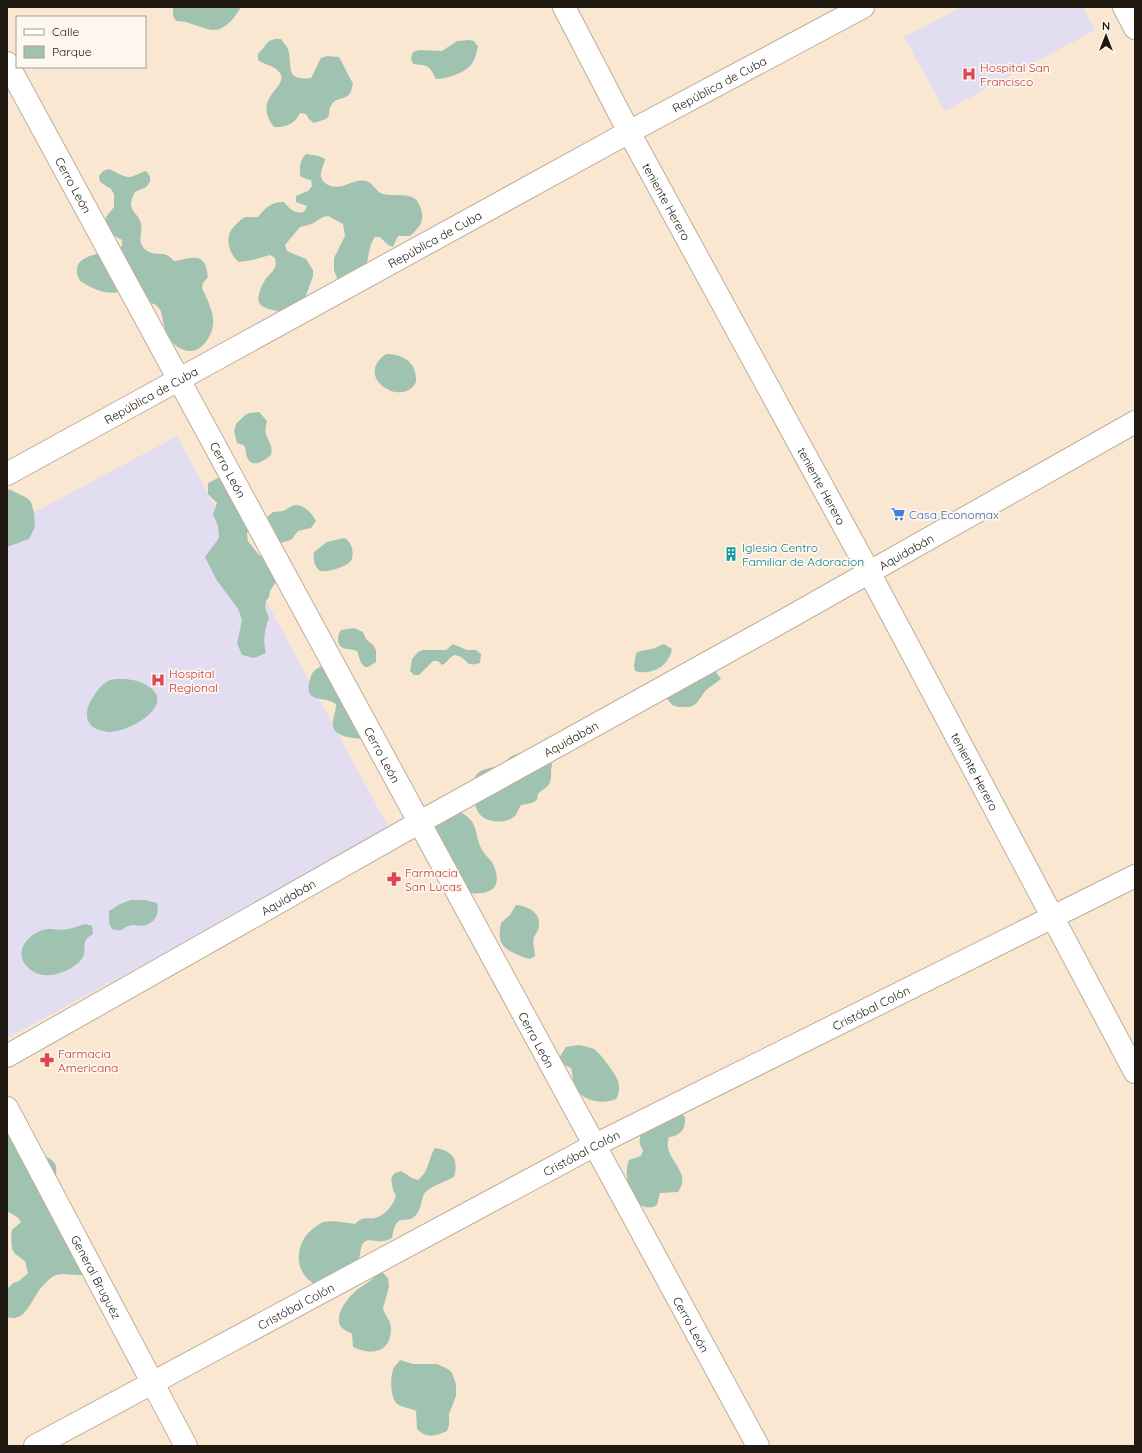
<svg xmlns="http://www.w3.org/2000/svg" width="1142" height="1453" font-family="Quicksand,sans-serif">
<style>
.medical{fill:#e3ddf2}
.green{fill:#a0c3b1}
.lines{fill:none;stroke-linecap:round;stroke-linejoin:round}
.minor-casing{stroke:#bfad99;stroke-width:24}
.minor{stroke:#fff;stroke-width:22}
.labels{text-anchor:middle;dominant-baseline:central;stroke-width:3.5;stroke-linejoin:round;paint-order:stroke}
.health-label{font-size:12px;fill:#be3a42;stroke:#fef7ee;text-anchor:start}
.street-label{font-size:12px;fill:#1f1810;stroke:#fef7ee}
.shop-label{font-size:12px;fill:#366cbe;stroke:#fef7ee;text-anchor:start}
.culture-label{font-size:12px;fill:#0d838f;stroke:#fef7ee;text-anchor:start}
</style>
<rect width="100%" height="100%" fill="#fae7d2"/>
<path class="medical" d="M 962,7 L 1083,7 L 1095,30 L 945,111 L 904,37 Z
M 177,436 L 391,832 L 7,1038 L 7,527 Z"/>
<path class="green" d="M 173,7 L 241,7 C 234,19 223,34 207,29 C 196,26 188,21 176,21 L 173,16 Z
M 275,39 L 281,39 C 283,42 287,46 288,49 C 293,67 284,81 311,78 C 315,72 317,64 321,58 L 327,56 L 339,57 C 344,65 347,74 353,83 C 350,104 340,94 332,104 C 329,108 330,110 329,114 C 329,116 327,118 326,119 L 314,123 L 309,119 L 306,114 L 300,113 C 295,124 285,128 274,127 C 251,97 289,88 280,73 C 276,66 265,65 258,60 L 258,54 L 269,41 Z
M 469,40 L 474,41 L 478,47 C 476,53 475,61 471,65 C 464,73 447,79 436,79 C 430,66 428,65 413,64 L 411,58 L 413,52 L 419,50 L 442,51 L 457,41 Z
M 306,154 L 319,156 L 325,159 C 324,167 317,175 324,182 C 338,195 353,177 366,181 C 373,183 376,192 383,194 C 401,198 417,188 422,213 C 424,224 417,229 410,236 L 398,236 L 393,247 L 388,245 L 380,237 L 375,237 C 369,244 368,261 365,271 L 338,281 L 334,270 L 334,258 L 345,236 L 343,224 L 328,216 L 323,217 L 312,224 L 300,227 L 285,245 L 287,251 L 306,259 L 313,270 L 313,276 L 305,298 L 285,312 C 260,309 251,305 265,280 C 271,271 278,270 275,258 L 270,255 L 252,260 L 239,262 C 230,255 225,241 231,230 C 235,225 240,220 245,217 L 258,217 C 265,208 272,201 284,202 C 290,209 294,214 304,212 L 307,206 L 296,202 L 296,196 L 308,191 L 312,186 L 311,180 L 306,179 L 300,176 C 300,167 299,161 306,154 Z
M 109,169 C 115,171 124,178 130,177 C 136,176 141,172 146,171 L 150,176 L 150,182 L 146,187 L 135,192 C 133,196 131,200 131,204 C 131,211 139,216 141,223 C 143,234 136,242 146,250 C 156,258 163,248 174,261 C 194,258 205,251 208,277 L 203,283 L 202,288 C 209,304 219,320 209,337 C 205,344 199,351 190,351 C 174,350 166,336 163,321 C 162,317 162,311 158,307 C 156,304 151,303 147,302 C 142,299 137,294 133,290 C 108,295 102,294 80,281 C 65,251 108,256 122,246 L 122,240 L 111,234 L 106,223 L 106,217 L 114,207 L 114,194 L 111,189 L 100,182 L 99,176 L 103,171 Z
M 386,354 C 399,354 412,359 415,372 C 416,377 417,381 415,384 C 401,407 353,377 386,354 Z
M 259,412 L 267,421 C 266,425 265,430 266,434 C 269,444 273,444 271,455 C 264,461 252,469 247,457 C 245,453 247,448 243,445 C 241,444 239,444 237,443 L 234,431 L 236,424 L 244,416 L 249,413 Z
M 218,478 L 227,485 L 229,496 L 243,499 L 249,523 L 247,535 L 248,541 L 259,555 L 269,559 L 277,580 L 270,591 L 269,597 L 266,601 L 265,607 L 269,618 C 264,631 263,640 266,653 L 254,658 L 242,655 L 237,643 L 242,620 L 238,609 L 216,579 L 205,557 L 219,538 L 218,526 L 213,514 L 217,503 L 208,494 L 208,483 Z
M 7,489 L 11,490 L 27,498 L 31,502 L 34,513 L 35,527 L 29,539 L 7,547 Z
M 294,505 C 304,504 312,513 316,521 L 311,528 L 298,531 L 291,540 L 280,543 L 266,518 L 273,512 L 283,511 Z
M 344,538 C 351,540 356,555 350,562 C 343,568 328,572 320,571 C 314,566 313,559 314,552 L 327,542 Z
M 354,628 L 363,632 L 366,639 L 373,645 L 376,650 L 376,662 L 368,667 L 365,667 L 361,663 L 357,651 C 349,648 338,651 338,639 C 338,635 339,633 341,630 Z
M 453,644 L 467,650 L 476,650 L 481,654 L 480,663 C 464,668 469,658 455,655 C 449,656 448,663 442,665 L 438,661 L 433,661 L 419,675 L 414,675 L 410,671 L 412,659 L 418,652 L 423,650 L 446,650 Z
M 664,644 L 672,649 C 669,666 652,676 635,671 L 634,665 L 636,653 C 642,650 646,650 652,649 C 656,648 660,645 664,644 Z
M 326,665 L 364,739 C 355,738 335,738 333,726 C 332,719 336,712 336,704 C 323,695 303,705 310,679 C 312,670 318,667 326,665 Z
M 686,665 L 714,669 L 721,679 L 706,690 L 696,704 L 690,707 L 678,707 L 672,705 L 665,696 C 667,677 666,670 686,665 Z
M 119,679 C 130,679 139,680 148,686 C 178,705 128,733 108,732 C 79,729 84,707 98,690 C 101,686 105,682 110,680 C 113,679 116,679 119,679 Z
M 533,751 L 550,759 L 552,765 C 550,771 552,776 550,782 C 549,787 541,790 538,794 L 537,800 L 532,803 L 521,805 C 519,808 517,813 515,816 C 505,825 482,823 477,810 C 474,804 474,796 474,789 C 474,784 473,778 477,774 C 484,767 492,769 499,765 C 504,763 507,759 512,756 C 518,753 526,753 533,751 Z
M 460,812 C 479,822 474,832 481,848 C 484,855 491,859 494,866 C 504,892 486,895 465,893 L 436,842 L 434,826 Z
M 131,900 L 145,900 L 157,903 C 160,915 154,924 142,926 C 138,926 133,924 129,926 C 120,929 123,932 112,929 L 109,923 L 109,911 L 120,904 Z
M 516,905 C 527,906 541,912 539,926 C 539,930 536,933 534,937 C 532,943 535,950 535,956 L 530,959 C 524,958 519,955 514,953 C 499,946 498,939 501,923 L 510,915 Z
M 86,924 L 92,926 L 93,934 C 78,942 89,951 81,960 C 76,966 67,971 60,973 C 29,984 5,951 36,933 C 49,925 56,932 68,929 C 74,928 80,925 86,924 Z
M 579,1045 C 584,1046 589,1047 594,1049 C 601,1054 615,1073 618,1081 C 620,1088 619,1094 616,1099 C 602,1105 582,1101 575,1087 C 572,1081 573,1074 571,1068 L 561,1063 L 559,1058 L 566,1047 Z
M 7,1107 L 24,1115 L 27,1120 L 35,1153 C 57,1159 61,1165 52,1186 L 88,1236 L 89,1243 L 88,1273 C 76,1279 61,1269 51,1278 C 47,1281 41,1287 38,1292 C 30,1303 24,1323 7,1317 L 7,1289 L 13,1283 L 19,1281 L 28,1273 L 25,1261 L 15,1254 L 12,1249 L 11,1236 L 12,1230 L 21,1222 L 17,1217 L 7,1211 Z
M 680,1113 L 685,1117 C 686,1128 681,1136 669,1137 C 661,1159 694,1171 678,1192 L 660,1193 L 657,1205 C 635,1218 621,1177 629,1160 L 641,1156 L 643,1150 C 637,1142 640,1136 644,1128 Z
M 435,1148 C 453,1151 459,1159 454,1177 C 447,1181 428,1187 424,1194 C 421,1201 421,1209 416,1215 C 406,1227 397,1208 392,1238 C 389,1239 386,1241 383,1241 C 375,1243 365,1235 361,1248 C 360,1254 359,1261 357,1267 L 315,1284 C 293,1273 294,1242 314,1228 C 317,1226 320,1223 324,1222 C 334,1220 345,1223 355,1224 C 365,1214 369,1221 378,1217 C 387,1213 394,1204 396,1195 L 393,1190 L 391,1178 L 395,1173 L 401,1171 L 412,1178 L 418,1180 C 429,1172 428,1159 435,1148 Z
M 377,1273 L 383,1273 L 388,1278 L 389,1287 L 383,1308 C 384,1315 391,1320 391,1328 C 391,1344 383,1354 365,1351 C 361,1350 357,1349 353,1347 L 352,1334 C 349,1332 344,1330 341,1327 C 333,1315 349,1296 358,1289 C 365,1284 372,1281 377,1273 Z
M 400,1360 L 413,1364 L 437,1364 L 448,1369 L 452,1373 L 456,1384 L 456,1396 L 449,1414 L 449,1425 L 447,1431 C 436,1436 427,1439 417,1429 L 416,1411 C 411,1408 404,1408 399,1405 C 390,1401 390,1378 393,1370 C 394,1366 398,1363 400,1360 Z"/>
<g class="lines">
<defs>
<g id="minor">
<path id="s1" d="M 564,7 L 629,132 L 869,572 L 1135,1072"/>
<path d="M 1124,7 L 1135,28"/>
<path id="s2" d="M 7,63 C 259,523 506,986 758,1446"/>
<path id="s3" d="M 7,474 L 629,132 L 863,7"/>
<path id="s4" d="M 7,1056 L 420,822 L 783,621 L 1135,422"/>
<path id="s5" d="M 7,1108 L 186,1446"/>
<path id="s6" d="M 35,1446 L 593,1146 L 1135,876"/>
</g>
</defs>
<use href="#minor" class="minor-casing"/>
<use href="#minor" class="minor"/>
</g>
<defs>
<symbol id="hospital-bare" viewBox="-9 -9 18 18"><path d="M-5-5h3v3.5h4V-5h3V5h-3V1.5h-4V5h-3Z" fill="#e0444e" stroke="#fef7ee" stroke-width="2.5" paint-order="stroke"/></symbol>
<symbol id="supermarket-bare" viewBox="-9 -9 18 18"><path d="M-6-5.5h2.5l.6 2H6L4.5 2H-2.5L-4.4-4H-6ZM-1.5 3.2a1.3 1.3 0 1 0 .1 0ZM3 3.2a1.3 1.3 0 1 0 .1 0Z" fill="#3f7fe0" stroke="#fef7ee" stroke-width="2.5" paint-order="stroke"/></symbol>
<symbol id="building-bare" viewBox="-9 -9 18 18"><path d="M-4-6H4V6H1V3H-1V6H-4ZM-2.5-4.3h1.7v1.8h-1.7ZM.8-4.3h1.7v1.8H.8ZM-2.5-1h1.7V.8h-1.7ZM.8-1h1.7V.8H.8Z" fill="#0f9aa8" stroke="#fef7ee" stroke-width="2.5" paint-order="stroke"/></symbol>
<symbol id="pharmacy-bare" viewBox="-9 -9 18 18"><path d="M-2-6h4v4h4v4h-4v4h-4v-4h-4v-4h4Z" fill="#e0444e" stroke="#fef7ee" stroke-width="2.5" paint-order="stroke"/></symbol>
</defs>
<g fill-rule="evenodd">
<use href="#hospital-bare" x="959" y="64" width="20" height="20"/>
<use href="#supermarket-bare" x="888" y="504" width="20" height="20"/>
<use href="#building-bare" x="721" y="544" width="20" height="20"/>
<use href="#hospital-bare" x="148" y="670" width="20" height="20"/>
<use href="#pharmacy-bare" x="384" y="869" width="20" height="20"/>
<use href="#pharmacy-bare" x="37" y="1050" width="20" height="20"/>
</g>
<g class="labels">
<g class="health-label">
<text x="980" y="67">Hospital San<tspan x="980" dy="14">Francisco</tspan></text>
<text x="169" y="673">Hospital<tspan x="169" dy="14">Regional</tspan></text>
<text x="405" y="872">Farmacia<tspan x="405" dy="14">San Lucas</tspan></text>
<text x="58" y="1053">Farmacia<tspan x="58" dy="14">Americana</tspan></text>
</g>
<g class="street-label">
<text stroke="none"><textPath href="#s3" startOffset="812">República de Cuba</textPath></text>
<text stroke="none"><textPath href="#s2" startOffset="139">Cerro León</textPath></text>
<text stroke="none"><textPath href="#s1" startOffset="220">teniente Herero</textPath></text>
<text stroke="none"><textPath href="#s3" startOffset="488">República de Cuba</textPath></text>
<text stroke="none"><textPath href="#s3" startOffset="164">República de Cuba</textPath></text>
<text stroke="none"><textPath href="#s2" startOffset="463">Cerro León</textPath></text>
<text stroke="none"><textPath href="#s1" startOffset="544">teniente Herero</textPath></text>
<text stroke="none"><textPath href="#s4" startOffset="1031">Aquidabán</textPath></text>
<text stroke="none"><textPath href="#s4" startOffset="647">Aquidabán</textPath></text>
<text stroke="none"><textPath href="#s2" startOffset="787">Cerro León</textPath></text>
<text stroke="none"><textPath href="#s1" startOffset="868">teniente Herero</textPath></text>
<text stroke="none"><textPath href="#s4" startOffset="323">Aquidabán</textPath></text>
<text stroke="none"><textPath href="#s6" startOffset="944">Cristóbal Colón</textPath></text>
<text stroke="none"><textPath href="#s2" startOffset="1111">Cerro León</textPath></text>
<text stroke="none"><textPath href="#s6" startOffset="620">Cristóbal Colón</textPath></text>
<text stroke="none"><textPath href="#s5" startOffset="191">General Bruguéz</textPath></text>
<text stroke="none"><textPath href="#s6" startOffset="296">Cristóbal Colón</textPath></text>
<text stroke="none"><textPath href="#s2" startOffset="1435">Cerro León</textPath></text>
</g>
<g class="shop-label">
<text x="909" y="514">Casa Economax</text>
</g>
<g class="culture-label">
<text x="742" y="547">Iglesia Centro<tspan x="742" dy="14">Familiar de Adoracion</tspan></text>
</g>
</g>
<rect width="1142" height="1453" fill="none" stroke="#1f1810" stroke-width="16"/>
<rect x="16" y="16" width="130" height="52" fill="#fef7ee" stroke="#a59e95"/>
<rect x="24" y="29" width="20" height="6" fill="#ffffff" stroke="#a59e95"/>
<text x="52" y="36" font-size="12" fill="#1f1810">Calle</text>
<rect x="24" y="46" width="20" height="12" fill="#a0c3b1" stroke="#a59e95"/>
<text x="52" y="56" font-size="12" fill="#1f1810">Parque</text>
<g transform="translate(1106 36)" stroke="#fef7ee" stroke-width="3" paint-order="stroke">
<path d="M0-3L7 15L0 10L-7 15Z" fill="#1f1810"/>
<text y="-6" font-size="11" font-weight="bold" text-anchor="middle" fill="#1f1810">N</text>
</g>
</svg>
